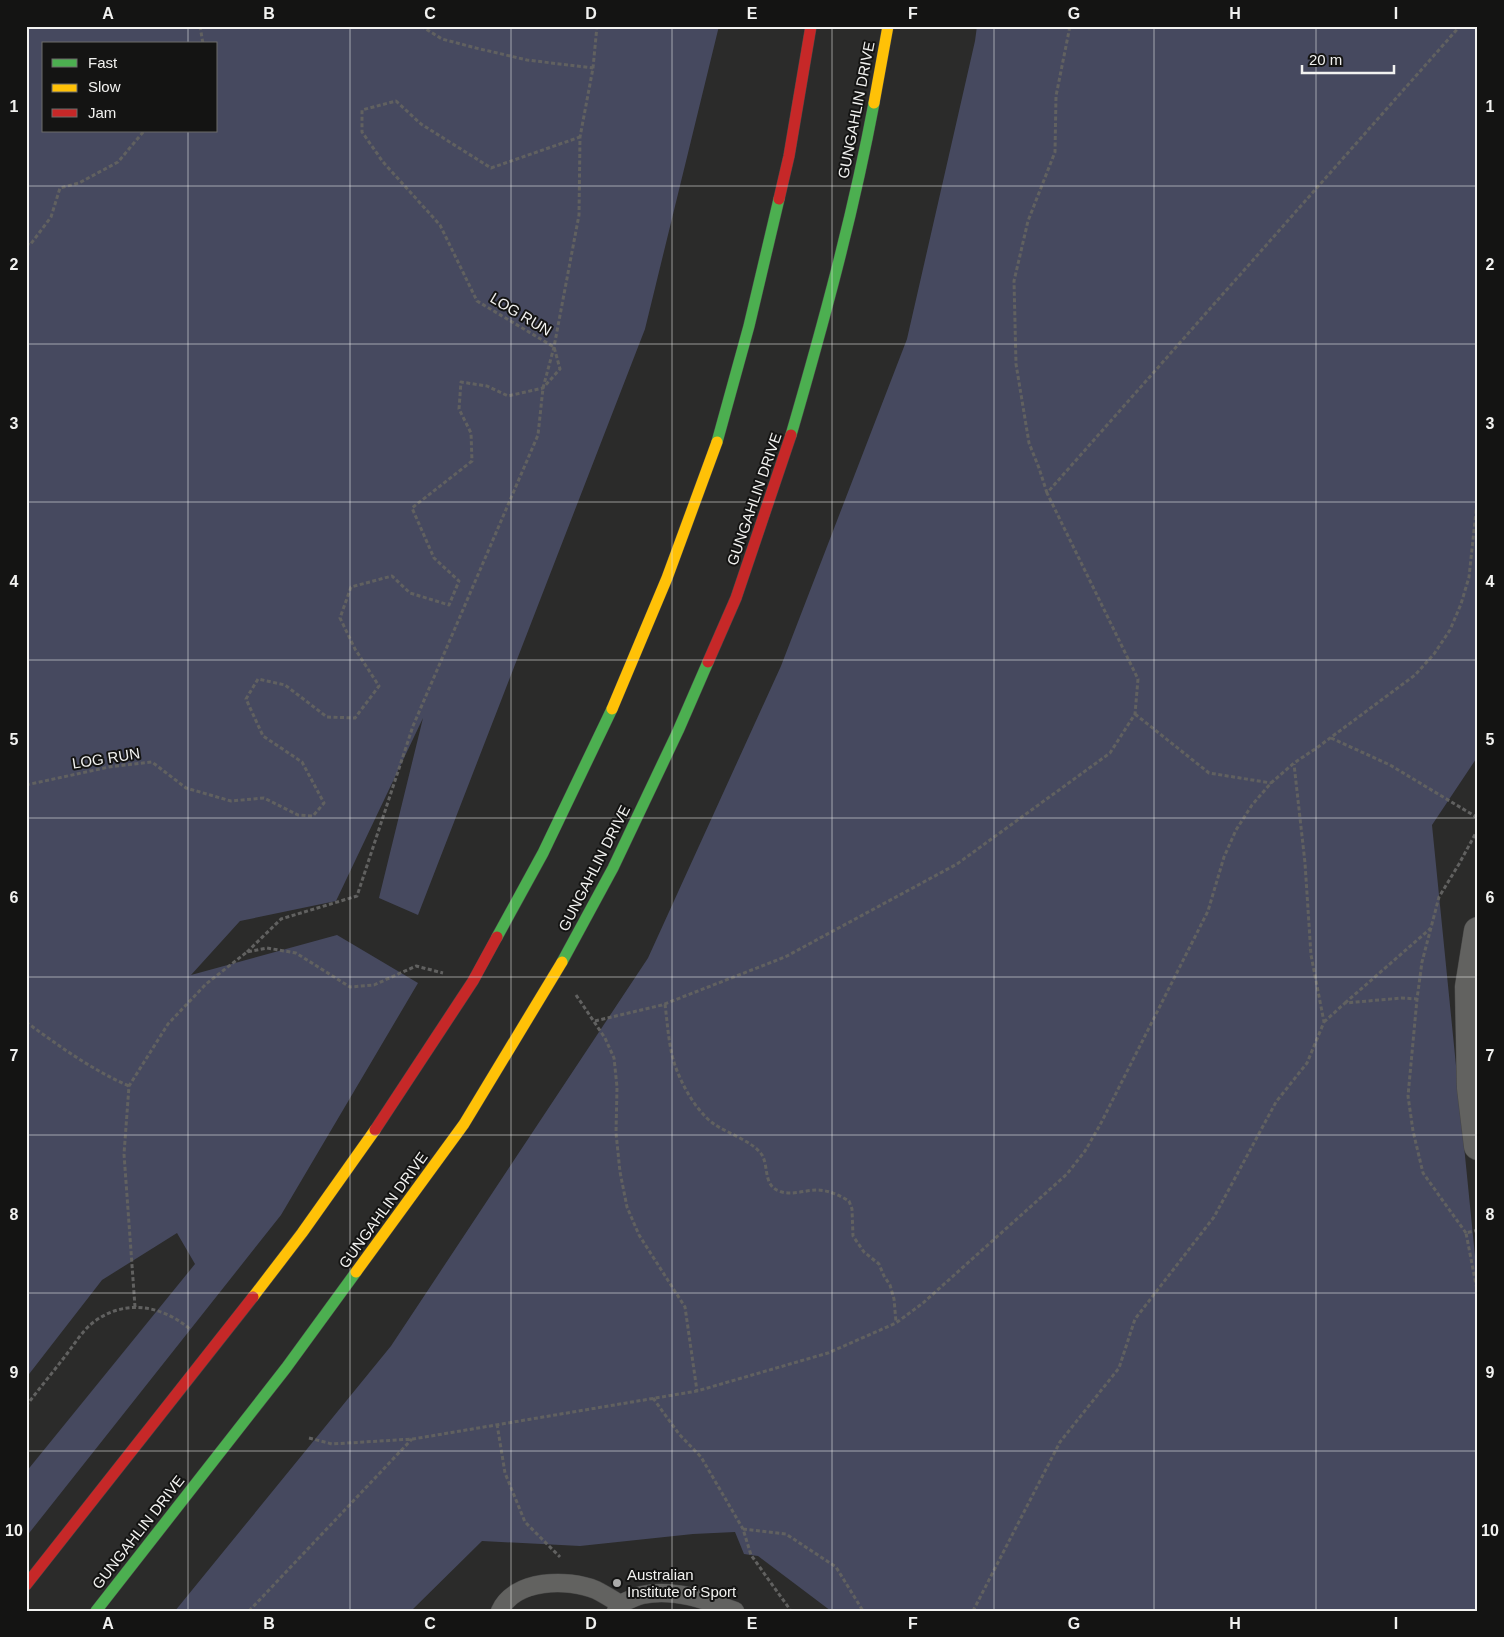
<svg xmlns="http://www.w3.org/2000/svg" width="1504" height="1637" font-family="Arial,sans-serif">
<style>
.green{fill:#46495f;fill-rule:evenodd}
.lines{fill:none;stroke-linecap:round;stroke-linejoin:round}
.lane-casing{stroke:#484847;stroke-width:19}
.street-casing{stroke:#484847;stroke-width:29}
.fast-casing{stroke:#484847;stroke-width:12}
.slow-casing{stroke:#484847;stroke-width:12}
.jam-casing{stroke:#484847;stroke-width:12}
.path{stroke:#616160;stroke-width:3;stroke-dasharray:4 2.5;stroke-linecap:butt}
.lane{stroke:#626260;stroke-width:18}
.street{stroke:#626260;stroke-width:28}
.fast{stroke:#4caf50;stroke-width:11}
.slow{stroke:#ffc107;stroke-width:11}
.jam{stroke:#c62828;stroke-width:11}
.grid{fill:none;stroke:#f2f2f0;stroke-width:1;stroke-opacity:0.55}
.poi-dot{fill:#acacab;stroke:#141413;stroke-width:2}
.labels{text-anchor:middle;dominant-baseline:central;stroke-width:4;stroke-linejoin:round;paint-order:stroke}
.street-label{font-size:15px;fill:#f2f2f0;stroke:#141413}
.poi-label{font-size:15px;fill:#f2f2f0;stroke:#141413;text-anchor:start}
.neatline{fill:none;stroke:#f2f2f0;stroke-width:2}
.grid-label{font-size:16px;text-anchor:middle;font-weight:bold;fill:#f2f2f0}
</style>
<rect width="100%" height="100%" fill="#2b2b2a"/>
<path class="green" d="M 26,26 L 719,26 L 645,329 L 418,915 L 379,898 L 423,718 L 336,901 L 240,921 L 191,975 L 337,935 L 418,983 L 281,1215 L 26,1537 L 26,1472 L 195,1264 L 177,1233 L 102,1280 L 26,1378 ZM 44,44 L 216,44 L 216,131 L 44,131 Z
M 977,26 L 1478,26 L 1478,756 L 1432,825 L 1478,1286 L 1478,1611 L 831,1611 L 758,1556 L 744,1554 L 735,1532 L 693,1534 L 580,1546 L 482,1541 L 411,1611 L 175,1611 L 391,1346 L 648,958 L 781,666 L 907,339 L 975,41 Z"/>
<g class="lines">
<defs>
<path id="lane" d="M 500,1611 C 514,1579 568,1578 596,1590 C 604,1594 612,1599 620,1604
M 616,1611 L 620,1604 C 627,1601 634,1597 642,1595 C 673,1588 706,1600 735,1611"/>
<path id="street" d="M 1478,931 L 1469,987 L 1471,1088 L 1478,1146"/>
<path id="fast" d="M 791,435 C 823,325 853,215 874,103
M 717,442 L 749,326 L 779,199
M 497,937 L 543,853 L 612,709
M 562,962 L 613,868 L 678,731 L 708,662
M 96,1611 L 286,1368 L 356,1272"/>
<path id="slow" d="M 874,103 L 888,26
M 612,709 L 667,578 L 717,442
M 356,1272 L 464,1124 L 562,962
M 253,1297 L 302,1233 L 375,1130"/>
<path id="jam" d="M 779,199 L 789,156 L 811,26
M 708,662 L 736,598 L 791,435
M 375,1130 L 473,981 L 497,937
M 26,1585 L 253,1297"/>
</defs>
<use href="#lane" class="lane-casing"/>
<use href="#street" class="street-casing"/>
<use href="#fast" class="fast-casing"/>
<use href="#slow" class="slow-casing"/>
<use href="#jam" class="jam-casing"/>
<path class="path" d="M 200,26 L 203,44
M 421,26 L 442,39 L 476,48 L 527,60 L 593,68
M 26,243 L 30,245 L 51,217 L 60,188 L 79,183 L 118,162 L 144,131
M 1047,493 L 1039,468 L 1029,443 L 1016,364 L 1014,281 L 1028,221 L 1055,152 L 1056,96 L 1070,26
M 1135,714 L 1209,773 L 1271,783
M 1331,738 L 1390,765 L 1478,818
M 26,785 L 109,767 L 152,762 L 186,788 L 231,801 L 264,798 L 298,815 L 313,816 L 324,803 L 302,762 L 263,736 L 246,699 L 258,679 L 285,685 L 327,717 L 355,718 L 379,686 L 355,649 L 340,618 L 351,587 L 392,576 L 410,593 L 449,605 L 459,581 L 434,558 L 412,508 L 472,461 L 471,433 L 459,409 L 461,382 L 487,386 L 508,396 L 543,388 L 560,369 L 554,347 L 477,301 L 440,225 L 383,162 L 362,132 L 362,110 L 396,101 L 421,124 L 491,168 L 580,137
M 247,952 L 281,919 L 357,896 L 413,726 L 538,435 L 543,388 L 554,347 L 579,215 L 580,137 L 593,68 L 597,26
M 576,995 L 605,1038 L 614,1058 L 617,1087 L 616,1133 L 620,1172 L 627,1207 L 639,1235 L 685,1307 L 697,1391
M 1345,1003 L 1431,928
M 665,1004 C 667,1020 668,1035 671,1050 C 675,1074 694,1110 714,1124 C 727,1133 754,1142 762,1155 C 769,1167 763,1185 779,1191 C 791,1196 805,1190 817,1190 C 828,1190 839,1195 849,1201 L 852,1209 L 853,1236 L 864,1252 L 879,1264 L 884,1276 L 890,1285 L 894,1299 L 896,1322
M 595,1021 L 662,1005 L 785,957 L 957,864 L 1110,753 L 1135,714 L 1138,679 L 1047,493 L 1460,26
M 26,1022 C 59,1046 92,1070 129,1086
M 1324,1022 L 1345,1003 L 1402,998 L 1417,999
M 1478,1230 L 1466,1233 L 1478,1295
M 1466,1233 L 1423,1173 L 1413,1131 L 1408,1096 L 1417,999 L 1422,962 L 1439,897 L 1459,864 L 1478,829
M 135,1307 L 124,1154 L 129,1086 L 168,1024 L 206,984 L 247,952 L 267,948 L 296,953 L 350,987 L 374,985 L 416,966 L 443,973
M 653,1398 L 679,1434 L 701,1457 L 743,1529 L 751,1555 L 791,1611
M 26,1406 C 39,1389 53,1372 66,1355 C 74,1345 81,1333 90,1325 C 122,1298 161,1304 191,1330
M 497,1424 L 505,1473 L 525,1522 L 560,1557
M 309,1438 L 332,1444 L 413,1439 L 697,1391 L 828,1353 L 896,1323 L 923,1303 L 1067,1174 L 1085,1151 L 1100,1125 L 1208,911 L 1224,857 L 1236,830 L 1252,805 L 1271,783 L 1294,763 L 1318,747 L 1415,675 L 1434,654 L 1450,630 L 1461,604 L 1469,577 L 1478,493
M 743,1529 L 786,1534 L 836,1567 L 863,1611
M 249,1611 L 412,1439
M 973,1611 L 1060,1442 L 1119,1368 L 1135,1319 L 1214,1217 L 1276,1102 L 1307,1063 L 1324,1022 L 1311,955 L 1305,863 L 1294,764"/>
<use href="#lane" class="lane"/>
<use href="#street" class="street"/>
<use href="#fast" class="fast"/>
<use href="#slow" class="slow"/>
<use href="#jam" class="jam"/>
</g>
<path class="grid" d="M 188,26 L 188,44M 350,26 L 350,1611M 511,26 L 511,1611M 672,26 L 672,1611M 832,26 L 832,1611M 994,26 L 994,1611M 1154,26 L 1154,1611M 1316,26 L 1316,1611M 188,131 L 188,1611M 26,186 L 1478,186M 26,344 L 1478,344M 26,502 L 1478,502M 26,660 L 1478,660M 26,818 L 1478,818M 26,977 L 1478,977M 26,1135 L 1478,1135M 26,1293 L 1478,1293M 26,1451 L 1478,1451"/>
<circle class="poi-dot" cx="617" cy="1583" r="5"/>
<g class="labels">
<g class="street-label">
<text transform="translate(856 110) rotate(-79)">GUNGAHLIN DRIVE</text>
<text transform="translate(521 314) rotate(31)">LOG RUN</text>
<text transform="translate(754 499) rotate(-71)">GUNGAHLIN DRIVE</text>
<text transform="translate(106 758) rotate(-9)">LOG RUN</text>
<text transform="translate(594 868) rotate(-63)">GUNGAHLIN DRIVE</text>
<text transform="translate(383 1210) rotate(-54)">GUNGAHLIN DRIVE</text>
<text transform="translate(138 1532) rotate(-52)">GUNGAHLIN DRIVE</text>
</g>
<g class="poi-label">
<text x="627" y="1574">Australian<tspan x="627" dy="17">Institute of Sport</tspan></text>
</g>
</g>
<rect width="1504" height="1637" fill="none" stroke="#141413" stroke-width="55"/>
<rect x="42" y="42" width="175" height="90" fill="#141413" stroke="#6d6d6b"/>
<rect x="52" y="59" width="25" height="8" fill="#4caf50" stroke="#6d6d6b"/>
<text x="88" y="68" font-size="15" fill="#f2f2f0">Fast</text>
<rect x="52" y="84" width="25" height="8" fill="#ffc107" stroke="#6d6d6b"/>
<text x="88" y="92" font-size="15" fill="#f2f2f0">Slow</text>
<rect x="52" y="109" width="25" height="8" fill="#c62828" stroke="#6d6d6b"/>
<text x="88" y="118" font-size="15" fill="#f2f2f0">Jam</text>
<path d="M1302 65v8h92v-8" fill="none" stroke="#f2f2f0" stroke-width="2.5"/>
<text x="1309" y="65" font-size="15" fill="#f2f2f0" stroke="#141413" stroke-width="4" paint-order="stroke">20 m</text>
<rect x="28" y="28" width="1448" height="1582" class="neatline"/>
<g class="grid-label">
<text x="108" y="19">A</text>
<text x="269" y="19">B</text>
<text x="430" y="19">C</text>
<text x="591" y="19">D</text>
<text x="752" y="19">E</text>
<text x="913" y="19">F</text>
<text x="1074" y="19">G</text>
<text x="1235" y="19">H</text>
<text x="1396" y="19">I</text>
<text x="14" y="112">1</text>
<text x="1490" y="112">1</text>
<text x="14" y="270">2</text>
<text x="1490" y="270">2</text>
<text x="14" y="429">3</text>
<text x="1490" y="429">3</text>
<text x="14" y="587">4</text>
<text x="1490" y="587">4</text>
<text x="14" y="745">5</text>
<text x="1490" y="745">5</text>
<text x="14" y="903">6</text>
<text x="1490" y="903">6</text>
<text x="14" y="1061">7</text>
<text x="1490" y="1061">7</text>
<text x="14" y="1220">8</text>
<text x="1490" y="1220">8</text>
<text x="14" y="1378">9</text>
<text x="1490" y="1378">9</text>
<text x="14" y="1536">10</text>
<text x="1490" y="1536">10</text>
<text x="108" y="1629">A</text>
<text x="269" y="1629">B</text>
<text x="430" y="1629">C</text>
<text x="591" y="1629">D</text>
<text x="752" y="1629">E</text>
<text x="913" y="1629">F</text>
<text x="1074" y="1629">G</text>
<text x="1235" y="1629">H</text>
<text x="1396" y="1629">I</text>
</g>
</svg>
